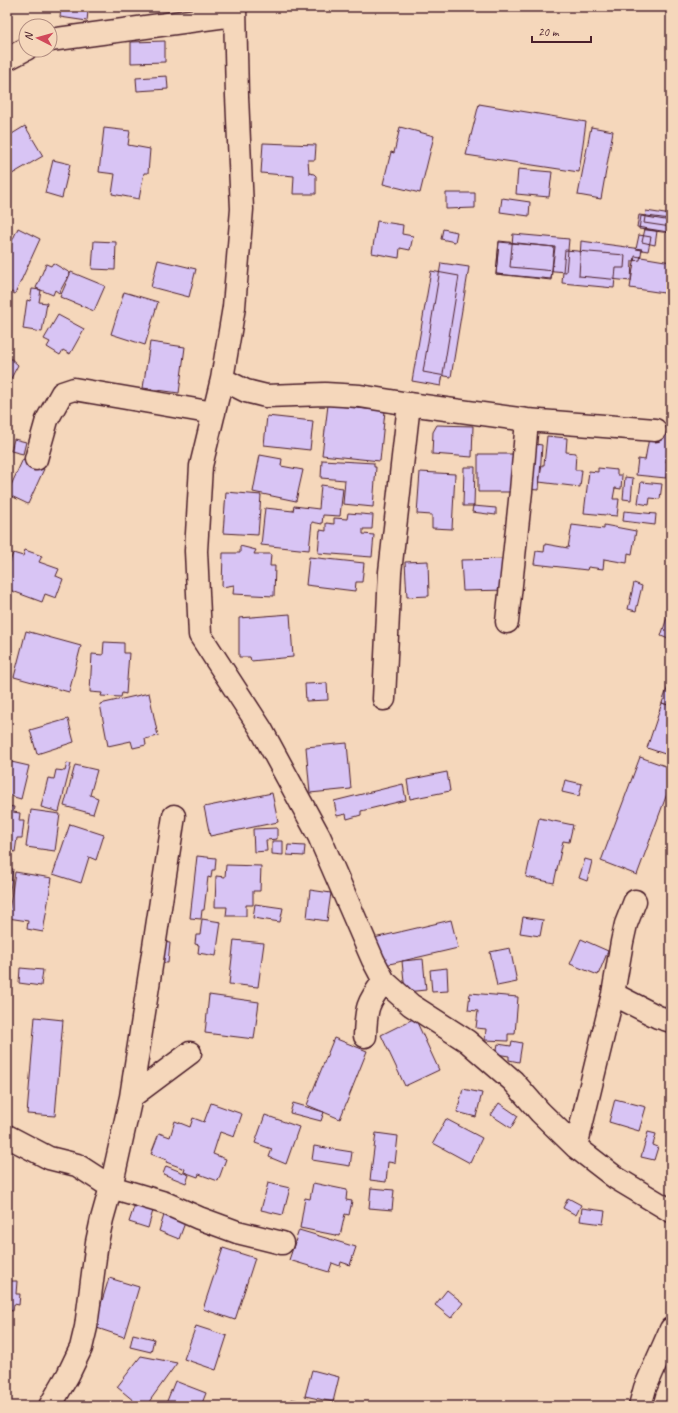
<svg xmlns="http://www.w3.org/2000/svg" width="678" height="1413" font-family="Caveat,sans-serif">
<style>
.building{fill:#d8c4f4;stroke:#4a1f2b}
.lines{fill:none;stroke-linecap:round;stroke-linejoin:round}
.minor-casing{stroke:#4a1f2b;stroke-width:25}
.minor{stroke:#f5d7bb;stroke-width:22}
</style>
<rect width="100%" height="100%" fill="#f5d7bb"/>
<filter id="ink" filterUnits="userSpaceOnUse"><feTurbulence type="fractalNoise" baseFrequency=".025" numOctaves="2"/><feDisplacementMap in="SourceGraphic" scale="8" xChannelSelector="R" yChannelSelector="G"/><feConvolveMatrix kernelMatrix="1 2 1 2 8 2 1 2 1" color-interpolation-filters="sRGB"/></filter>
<g filter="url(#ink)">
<path class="building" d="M 61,8 L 88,11 L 87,21 L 60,17 Z
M 165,41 L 165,62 L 131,63 L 131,42 Z
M 167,76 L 168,89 L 137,91 L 136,78 Z
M 479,104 L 586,122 L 579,172 L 466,155 Z
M 25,126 L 43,156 L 7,177 L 7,137 Z
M 400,127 L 434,136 L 420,193 L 383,184 L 391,152 L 394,153 Z
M 591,127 L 613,131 L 601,199 L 578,195 Z
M 104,128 L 130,131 L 128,145 L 150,149 L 148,173 L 144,173 L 139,199 L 112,194 L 115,174 L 99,172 Z
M 263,143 L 316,145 L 315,160 L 308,160 L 309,173 L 314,174 L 316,176 L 316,194 L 293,194 L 294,176 L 261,173 Z
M 53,160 L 70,164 L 62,198 L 45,193 Z
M 518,169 L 552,172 L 549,197 L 516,194 Z
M 446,193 L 475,193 L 475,208 L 446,209 Z
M 502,198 L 530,202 L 529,216 L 500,212 Z
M 646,211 L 671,215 L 671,227 L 644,223 Z
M 639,215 L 670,219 L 668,232 L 637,227 Z
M 641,216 L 671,221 L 670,233 L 639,229 Z
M 377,221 L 403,225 L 402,234 L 413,236 L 410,250 L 400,248 L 399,258 L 372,253 Z
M 18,228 L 40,239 L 15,294 L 7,290 L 7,252 Z
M 443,229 L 457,232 L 455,242 L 441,239 Z
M 645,229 L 657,231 L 655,245 L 642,242 Z
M 513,234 L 569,239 L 566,272 L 510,267 Z
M 639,235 L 651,237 L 648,251 L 636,249 Z
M 94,241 L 116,242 L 115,270 L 92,269 Z
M 499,241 L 554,247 L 551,279 L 496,274 Z
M 581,241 L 642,249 L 640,260 L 632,261 L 631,281 L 579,276 Z
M 499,242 L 555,247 L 551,280 L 496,274 Z
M 565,250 L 625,255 L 624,268 L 616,268 L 614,288 L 562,283 Z
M 635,256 L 671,262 L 671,294 L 630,288 Z
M 158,260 L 196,269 L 189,297 L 151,287 Z
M 53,263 L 70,273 L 59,293 L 55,290 L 53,295 L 36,288 L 46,264 L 51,266 Z
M 441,263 L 469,267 L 451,377 L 423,372 Z
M 431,271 L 459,276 L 441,386 L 412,381 Z
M 71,272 L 105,286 L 94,311 L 60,297 Z
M 32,289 L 41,290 L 39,302 L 47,303 L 42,332 L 23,329 L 27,300 L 30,301 Z
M 124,292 L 158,302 L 145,345 L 111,334 Z
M 58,315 L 84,329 L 70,354 L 63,350 L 60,355 L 47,347 L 50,342 L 44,339 Z
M 150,342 L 185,347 L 179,393 L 143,388 Z
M 7,355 L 18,365 L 7,386 Z
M 328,405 L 385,411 L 380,461 L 322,455 Z
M 267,416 L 313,421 L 310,450 L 264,445 Z
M 437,425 L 473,426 L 472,457 L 432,454 L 433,432 Z
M 650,432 L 671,436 L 666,462 L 667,463 L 666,478 L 636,475 L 638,459 L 645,460 Z
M 547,436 L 567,438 L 566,452 L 576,453 L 575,470 L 582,470 L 580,487 L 539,482 L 542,465 L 544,465 Z
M 14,439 L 26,442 L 23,454 L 11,451 Z
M 528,443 L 542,445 L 539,490 L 524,489 Z
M 478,454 L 518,454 L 518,492 L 478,492 Z
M 260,455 L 282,459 L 281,466 L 303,470 L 296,501 L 253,492 Z
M 23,459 L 44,469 L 28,504 L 7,494 Z
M 322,460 L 374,463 L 374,467 L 376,467 L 373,507 L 343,504 L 345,480 L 321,478 Z
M 464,467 L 475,467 L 474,506 L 463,506 Z
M 598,468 L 617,470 L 617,475 L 622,475 L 621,489 L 615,488 L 613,499 L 619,499 L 617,516 L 584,513 L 589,471 L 598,472 Z
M 420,472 L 455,474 L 452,529 L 432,528 L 432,515 L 417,514 Z
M 625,477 L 633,478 L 631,500 L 623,499 Z
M 641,482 L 662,484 L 660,499 L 650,498 L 649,505 L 638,503 Z
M 321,485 L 343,488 L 340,516 L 323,515 L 322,524 L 312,522 L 309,550 L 261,545 L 265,508 L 293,511 L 294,506 L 319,509 Z
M 226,492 L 261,495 L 258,535 L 223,533 Z
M 473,506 L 496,508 L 496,515 L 472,512 Z
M 624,511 L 656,514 L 655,525 L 623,521 Z
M 348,513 L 373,515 L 372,529 L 363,529 L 363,534 L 374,535 L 372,557 L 318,553 L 320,530 L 326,531 L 326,523 L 334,524 L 334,518 L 347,519 Z
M 572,525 L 604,529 L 604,525 L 636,531 L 632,554 L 628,553 L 627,563 L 604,559 L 603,569 L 588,567 L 587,570 L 534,564 L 536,551 L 544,552 L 545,544 L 568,548 Z
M 240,546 L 256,550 L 254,554 L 271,554 L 270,566 L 275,566 L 274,596 L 233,594 L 234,585 L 222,587 L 223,553 L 240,553 Z
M 25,550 L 42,556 L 39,562 L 59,569 L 56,576 L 63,579 L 56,598 L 45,594 L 42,602 L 7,589 L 7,570 L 13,553 L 23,556 Z
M 309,557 L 364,563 L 362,582 L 356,582 L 355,591 L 306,585 Z
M 506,559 L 507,590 L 463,591 L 461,560 Z
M 428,561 L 429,596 L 407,597 L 405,562 Z
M 634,583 L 642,586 L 636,611 L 628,609 Z
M 671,605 L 671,640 L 661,636 Z
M 290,614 L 293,657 L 251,661 L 250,657 L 239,657 L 239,618 Z
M 26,631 L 81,646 L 69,692 L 14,677 Z
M 104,642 L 124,643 L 124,653 L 129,653 L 126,694 L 122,693 L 121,697 L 101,696 L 102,693 L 90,692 L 92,654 L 103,655 Z
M 671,678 L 671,706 L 662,703 Z
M 327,683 L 328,700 L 306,701 L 305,684 Z
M 149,693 L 158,736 L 145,739 L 146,745 L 133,748 L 131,741 L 108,746 L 100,704 Z
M 662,703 L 671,706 L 671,756 L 647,748 Z
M 68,719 L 74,742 L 37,754 L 30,730 Z
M 347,743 L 351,789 L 310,793 L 306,747 Z
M 640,757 L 671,768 L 671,783 L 637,875 L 601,861 Z
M 7,761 L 29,766 L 21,799 L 7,795 Z
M 67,763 L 71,764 L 59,812 L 41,807 L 48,778 L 54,779 L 56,770 L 65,771 Z
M 75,765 L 97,770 L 90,795 L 98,798 L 93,814 L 64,806 Z
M 447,772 L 450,791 L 410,799 L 407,780 Z
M 565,780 L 582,784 L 579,796 L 562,792 Z
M 403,784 L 406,800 L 361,811 L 361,815 L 347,819 L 346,814 L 337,816 L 334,801 Z
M 272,793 L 278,822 L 210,836 L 204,807 Z
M 7,806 L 14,807 L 13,812 L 20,813 L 19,821 L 24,821 L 22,838 L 17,838 L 15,852 L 7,850 Z
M 31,810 L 60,814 L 55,851 L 26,847 Z
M 539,818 L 573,825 L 569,842 L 563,841 L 554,883 L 526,877 Z
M 70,824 L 104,835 L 96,860 L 89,857 L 81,883 L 53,874 Z
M 277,828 L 277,839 L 266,840 L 267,851 L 254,852 L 253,829 Z
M 272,841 L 283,841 L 283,855 L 272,854 Z
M 288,845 L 305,846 L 304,856 L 287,855 Z
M 197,856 L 216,858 L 215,870 L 212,870 L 211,878 L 208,877 L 204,910 L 202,910 L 201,919 L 190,918 Z
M 585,859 L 592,861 L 587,881 L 579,878 Z
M 226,865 L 261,866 L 260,891 L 253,891 L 253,905 L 246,905 L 246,916 L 226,916 L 227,907 L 215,907 L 216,876 L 225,877 Z
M 7,868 L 13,869 L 9,897 L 7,897 Z
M 15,872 L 52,878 L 43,932 L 27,929 L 28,921 L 8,918 Z
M 310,890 L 331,893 L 327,921 L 307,918 Z
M 255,904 L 283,908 L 280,922 L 253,918 Z
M 523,917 L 543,920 L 540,936 L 520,933 Z
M 202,919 L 221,922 L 216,956 L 198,953 L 199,945 L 195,944 L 196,935 L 200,935 Z
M 451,920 L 458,948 L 381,966 L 374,938 Z
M 581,939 L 608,951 L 598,975 L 570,964 Z
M 234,940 L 264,943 L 258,987 L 229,984 Z
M 155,941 L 170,943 L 168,963 L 154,962 Z
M 510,948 L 517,982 L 497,986 L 490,952 Z
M 423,959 L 426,990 L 405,992 L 402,961 Z
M 20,968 L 43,970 L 41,986 L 19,983 Z
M 447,968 L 448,991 L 432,992 L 430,970 Z
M 470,993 L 518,997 L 515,1034 L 508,1034 L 508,1041 L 485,1040 L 486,1029 L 476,1028 L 478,1011 L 468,1010 Z
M 209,995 L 259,1002 L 254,1039 L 205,1033 Z
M 35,1017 L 63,1020 L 55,1116 L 27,1114 Z
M 415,1018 L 439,1070 L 405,1086 L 381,1035 Z
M 334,1038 L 367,1051 L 340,1119 L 307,1105 Z
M 512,1041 L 522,1043 L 519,1062 L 509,1060 L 509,1056 L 496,1054 L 498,1044 L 511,1046 Z
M 463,1089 L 482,1093 L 476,1117 L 457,1112 Z
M 615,1099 L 646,1107 L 639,1131 L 609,1122 Z
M 211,1103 L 242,1114 L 234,1137 L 220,1132 L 213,1154 L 226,1159 L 218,1181 L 199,1174 L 198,1177 L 184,1172 L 185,1169 L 166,1162 L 167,1160 L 151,1154 L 159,1133 L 170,1137 L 175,1121 L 190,1127 L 193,1118 L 204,1122 Z
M 293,1103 L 324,1112 L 321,1121 L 290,1113 Z
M 499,1103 L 518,1116 L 511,1128 L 491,1115 Z
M 265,1115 L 299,1127 L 286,1164 L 269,1157 L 272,1149 L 255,1143 Z
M 446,1119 L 482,1138 L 470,1163 L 433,1143 Z
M 648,1132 L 656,1134 L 653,1145 L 658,1147 L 654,1160 L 641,1157 Z
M 376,1133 L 398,1136 L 395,1163 L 388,1162 L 386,1182 L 370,1180 Z
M 314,1146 L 352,1152 L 350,1166 L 312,1160 Z
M 166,1166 L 189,1175 L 186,1183 L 163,1174 Z
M 268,1183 L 290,1188 L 283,1215 L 261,1210 Z
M 313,1183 L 347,1190 L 346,1200 L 352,1201 L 349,1215 L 345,1214 L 340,1236 L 300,1228 L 305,1198 L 310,1199 Z
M 371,1188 L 394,1190 L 392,1210 L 369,1208 Z
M 568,1198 L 581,1205 L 576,1215 L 563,1208 Z
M 136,1201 L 154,1207 L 148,1228 L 129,1222 Z
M 582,1208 L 605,1211 L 603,1224 L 580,1221 Z
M 165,1212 L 186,1220 L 179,1239 L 159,1231 Z
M 299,1230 L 356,1247 L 350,1265 L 341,1262 L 340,1266 L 332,1263 L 329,1272 L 289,1260 Z
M 223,1248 L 255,1258 L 235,1320 L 203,1309 Z
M 109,1278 L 139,1287 L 124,1337 L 94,1327 Z
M 8,1281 L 17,1281 L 16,1294 L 20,1294 L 19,1305 L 14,1304 L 13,1311 L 7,1310 Z
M 447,1290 L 463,1303 L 451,1318 L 435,1305 Z
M 196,1326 L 227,1336 L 216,1370 L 184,1359 Z
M 133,1334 L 154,1339 L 151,1352 L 130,1347 Z
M 141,1356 L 177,1363 L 146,1406 L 140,1406 L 117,1387 Z
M 312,1370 L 339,1377 L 333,1402 L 305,1396 Z
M 175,1381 L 206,1393 L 201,1406 L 165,1406 Z
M 291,1399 L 304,1402 L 303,1406 L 290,1406 Z"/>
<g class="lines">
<defs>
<path id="minor" d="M 235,7 L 237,96 L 242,209 L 234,307 L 222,379 L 201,466 L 196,551 L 200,635 L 261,729 L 319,836 L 373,960 L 384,981 L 411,1005 L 467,1041 L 513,1081 L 540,1112 L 576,1147 L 616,1178 L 671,1211
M 50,40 L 234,15
M 7,59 L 26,49
M 222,379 L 246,391 L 266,396 L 325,394 L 360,396 L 409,404 L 527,420 L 655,430
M 36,459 L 47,420 L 62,393 L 74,389 L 214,413
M 507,622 L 521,491 L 527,420
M 384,699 L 390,572 L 409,404
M 613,994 L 658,1017 L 671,1021
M 365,1036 C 366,1008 367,1003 384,981
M 131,1097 L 174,816
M 7,1136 L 49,1158 L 77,1165 L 111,1187 L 165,1203 L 199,1218 L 237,1232 L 282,1243
M 576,1147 L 613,994 L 622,942 L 626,924 L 635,901
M 50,1406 L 68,1375 L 81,1348 L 86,1327 L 97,1242 L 102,1219 L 111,1187 L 131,1097 L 190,1053
M 640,1406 L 645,1388 L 671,1329"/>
</defs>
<use href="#minor" class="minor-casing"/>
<use href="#minor" class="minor"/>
</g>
</g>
<rect width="678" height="1413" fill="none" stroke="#f5d7bb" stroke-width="24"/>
<rect x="12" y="12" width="654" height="1389" fill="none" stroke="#4a1f2b" stroke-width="1.5" filter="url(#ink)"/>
<g transform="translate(38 38) rotate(276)"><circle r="19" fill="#f5d7bb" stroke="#b18d81"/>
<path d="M0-3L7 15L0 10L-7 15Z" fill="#d1495b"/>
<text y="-6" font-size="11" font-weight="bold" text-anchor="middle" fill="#4a1f2b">N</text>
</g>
<path d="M532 36v6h59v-6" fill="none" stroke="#4a1f2b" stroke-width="2"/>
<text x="538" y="36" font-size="12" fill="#4a1f2b" stroke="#f5d7bb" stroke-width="3" paint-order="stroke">20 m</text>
</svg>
